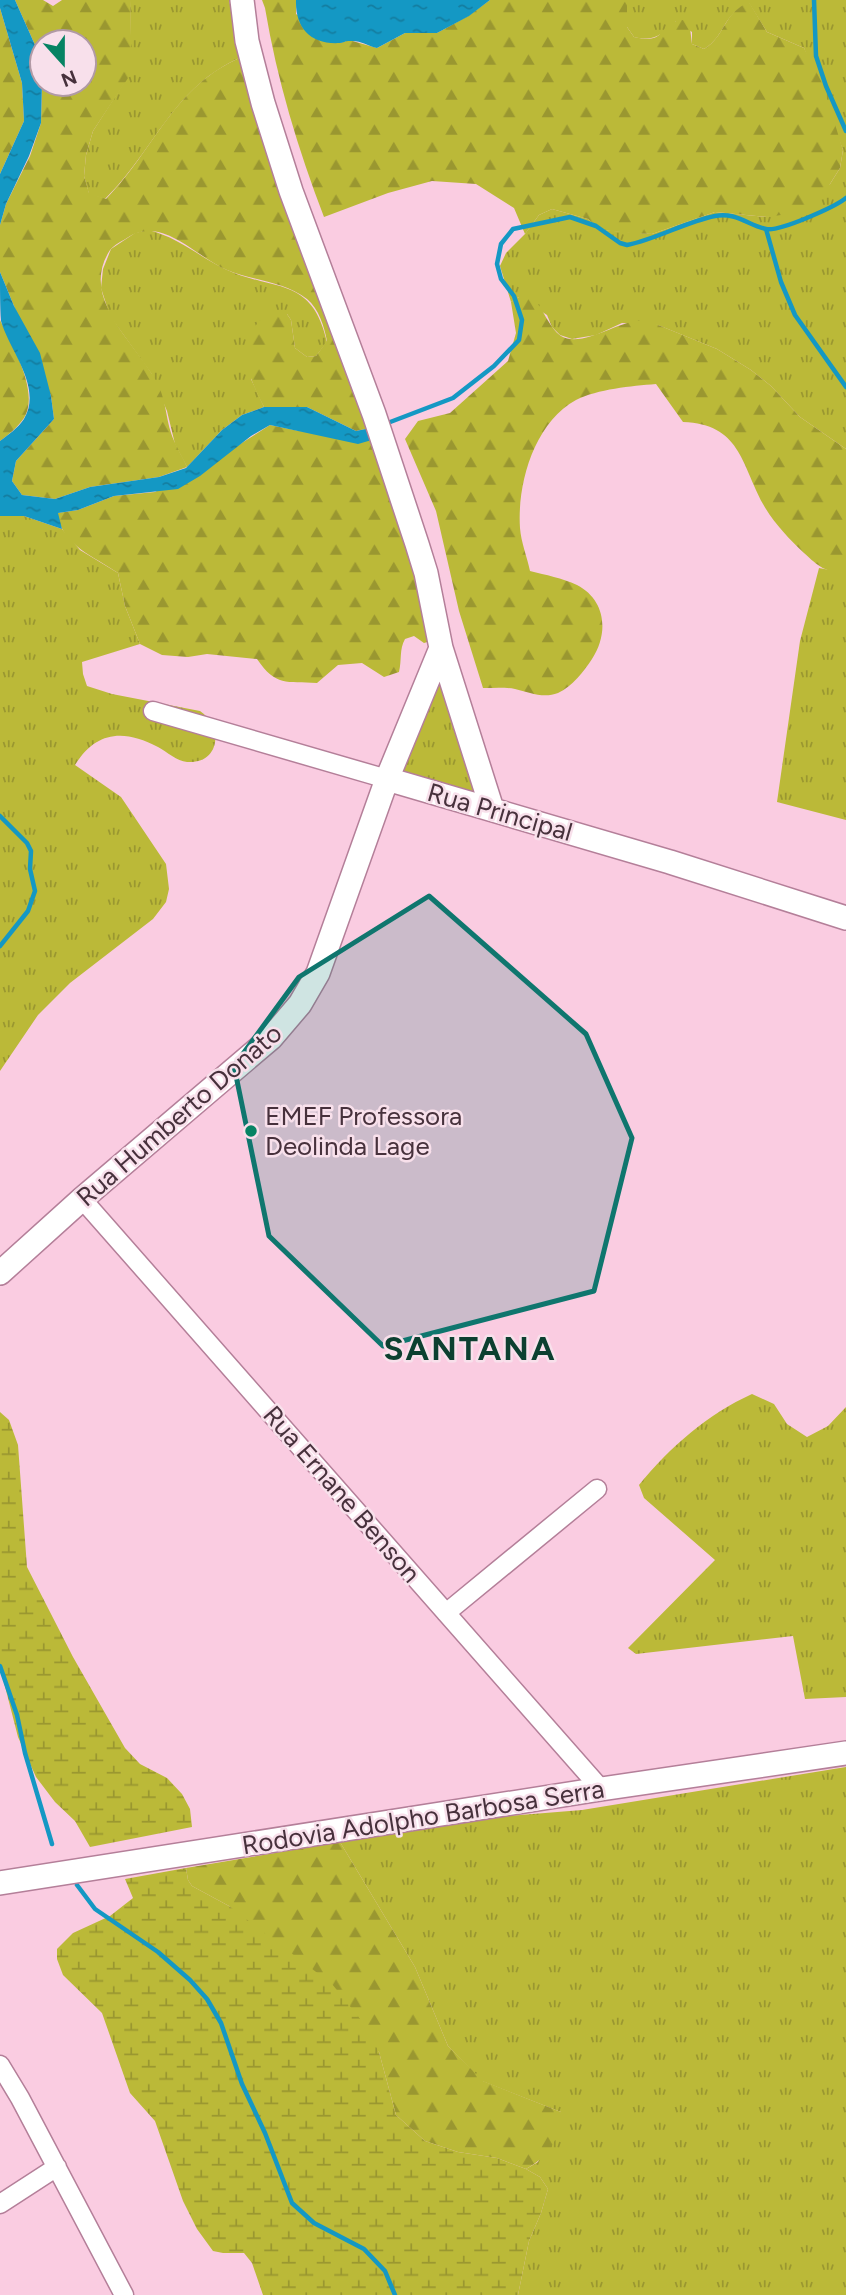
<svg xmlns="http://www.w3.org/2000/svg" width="846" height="2295" font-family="Figtree,sans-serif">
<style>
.grass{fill:url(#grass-tufts)}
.forest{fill:url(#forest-firs)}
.wetland{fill:url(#wetland-marsh)}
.water{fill:url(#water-ripples)}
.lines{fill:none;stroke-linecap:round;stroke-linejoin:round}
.stream{stroke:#1498c4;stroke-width:4.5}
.minor-casing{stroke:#b47f99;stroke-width:21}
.major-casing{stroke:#b47f99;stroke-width:26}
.minor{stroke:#fff;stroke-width:18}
.major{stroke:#fff;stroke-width:23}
.marked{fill:#0f766e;fill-opacity:0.2;stroke:#0f766e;stroke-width:5;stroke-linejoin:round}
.poi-dot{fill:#068363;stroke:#f8e0eb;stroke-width:2.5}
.labels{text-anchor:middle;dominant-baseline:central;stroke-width:5;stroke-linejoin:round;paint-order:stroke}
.street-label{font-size:26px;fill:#47313c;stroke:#f8e0eb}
.poi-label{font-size:26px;fill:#47313c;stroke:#f8e0eb;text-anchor:start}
.district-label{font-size:33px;font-weight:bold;letter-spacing:2px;fill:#0c4030;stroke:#f8e0eb}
</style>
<defs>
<pattern id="grass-tufts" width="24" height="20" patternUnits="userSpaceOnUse" patternTransform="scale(1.75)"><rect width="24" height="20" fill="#bbb938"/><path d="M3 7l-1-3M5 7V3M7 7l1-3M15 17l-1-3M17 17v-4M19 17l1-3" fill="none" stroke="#9a9730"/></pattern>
<pattern id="forest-firs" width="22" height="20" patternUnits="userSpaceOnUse" patternTransform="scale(1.75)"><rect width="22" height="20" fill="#bbb938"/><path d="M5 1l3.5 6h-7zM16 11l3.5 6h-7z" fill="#9a9730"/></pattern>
<pattern id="wetland-marsh" width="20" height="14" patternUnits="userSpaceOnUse" patternTransform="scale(1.75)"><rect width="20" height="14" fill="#bbb938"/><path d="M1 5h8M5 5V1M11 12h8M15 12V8" fill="none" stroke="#9a9730"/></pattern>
<pattern id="water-ripples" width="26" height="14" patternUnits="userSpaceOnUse" patternTransform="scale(1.75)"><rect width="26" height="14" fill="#1498c4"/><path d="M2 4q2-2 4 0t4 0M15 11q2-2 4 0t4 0" fill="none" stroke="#147da0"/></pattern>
</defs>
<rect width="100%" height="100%" fill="#facce1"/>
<path class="grass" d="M 130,0 L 229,0 L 242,57 C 173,86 156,149 105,199 L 89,194 L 84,176 L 86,155 L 93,131 L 131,72 Z
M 627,0 L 846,0 L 846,449 L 800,417 L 771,386 L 751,370 L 717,349 L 658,325 L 622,323 L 596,335 L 572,339 L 560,335 L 552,327 L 547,315 L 519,297 L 511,302 L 500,266 L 506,253 L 525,234 L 539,215 L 552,209 L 588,219 L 601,230 L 652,234 L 715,212 L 767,217 L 830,184 L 840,168 L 843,150 L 804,48 L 767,32 L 749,3 C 722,14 726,36 704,49 L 692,44 L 692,32 L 676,21 C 661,34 656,42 634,37 L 627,27 Z
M 148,230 C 178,237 198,256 225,269 C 273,292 312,275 327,342 L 316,356 L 307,357 L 295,348 L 291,320 L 287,314 L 251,379 L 264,407 L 242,415 L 222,430 L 187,467 L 175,444 L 167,411 L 151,373 L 110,316 L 101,288 L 103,269 L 111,249 L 135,233 Z
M 0,516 L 24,516 L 62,529 L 80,550 L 118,573 L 125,606 L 140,644 L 82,662 L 83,674 L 87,686 L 112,694 L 200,711 C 224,727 220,764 187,762 C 177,761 167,752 158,747 C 124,729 96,731 75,765 L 121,797 L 166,864 L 169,889 L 166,902 L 153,919 L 70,983 L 38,1015 L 0,1071 Z
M 819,568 L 846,573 L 846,820 L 777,802 L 800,641 Z
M 438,678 L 476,794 L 397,770 Z
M 752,1394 L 774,1404 L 787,1424 L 807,1437 L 828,1426 L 846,1407 L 846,1697 L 805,1699 L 793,1636 L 636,1654 L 628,1648 L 715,1560 L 644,1498 L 639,1485 C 670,1447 708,1414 752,1394 Z
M 846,1767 L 846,2295 L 518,2295 L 529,2241 L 541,2213 L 548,2189 L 540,2177 L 526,2169 L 538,2162 L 561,2112 L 482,2081 L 448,2046 L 415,1967 L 340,1842 L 484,1818 L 582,1810 Z"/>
<path class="forest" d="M 15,0 L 43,0 L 53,6 L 62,0 L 130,0 L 132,72 L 93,131 L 86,155 L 84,176 L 89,193 L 106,199 C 156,148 173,86 242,57 L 385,425 L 356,431 L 307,407 L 264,407 C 255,390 239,356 247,337 C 249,332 254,327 257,324 C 266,312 273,312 287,314 L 291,320 L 295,348 L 307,357 L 316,356 L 327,341 C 324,326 319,309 307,299 C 283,281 254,281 227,270 C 197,258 162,214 127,238 C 122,241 114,245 110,250 C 77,301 141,346 159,387 C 166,402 166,418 171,433 C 175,445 182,455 187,467 L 159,477 L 90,487 L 55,499 L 22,495 L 12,481 L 16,461 L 54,419 L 51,396 L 0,272 L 0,225 L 6,204 L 30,156 L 41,123 L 42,84 L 84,84 L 84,42 L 42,42 L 42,81 L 39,54 Z
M 262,0 L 296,0 L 296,14 L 340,43 L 349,40 L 377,48 L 405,33 L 437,33 L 468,16 L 490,0 L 627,0 L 627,27 L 634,37 C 665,44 657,29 676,21 C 680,19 684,21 689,20 L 692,44 L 704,49 C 726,36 722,14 749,2 L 767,32 L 804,48 L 822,83 L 843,150 L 840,168 L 830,184 L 812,201 L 788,214 L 767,217 L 715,212 L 652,234 L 630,233 L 601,230 L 588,219 L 552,209 L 539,215 L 525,234 L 514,208 L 476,184 L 432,181 L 388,193 L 324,217 C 298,149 277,80 265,8 Z
M 0,8 L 22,83 L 24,121 L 0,174 Z
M 531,296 C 543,307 549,328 561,336 C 583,349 619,319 646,320 L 717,349 L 751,370 L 771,386 L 800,417 L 846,449 L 846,573 C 826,573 818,566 804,553 C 789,539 773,522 763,504 C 741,463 740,424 683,422 L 656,384 C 631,386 598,389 576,400 C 534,423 517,484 520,528 C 521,542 527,557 530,571 C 546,575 562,578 577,585 C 606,600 609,633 592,659 C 584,671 572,687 558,693 C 543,699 529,692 515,689 C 505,687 493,688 483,688 L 459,611 L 436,511 L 405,439 L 418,421 L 450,413 L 508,361 L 516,333 L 511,302 L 519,297 Z
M 0,320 C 12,345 40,392 24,418 C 18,427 8,435 0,441 Z
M 270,425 L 299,431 L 389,435 L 434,640 L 424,643 L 414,636 L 405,639 C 399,650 402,660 399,672 L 384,677 L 362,663 L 338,665 L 317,683 C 286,681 276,687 257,659 L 207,654 L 188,657 L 162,655 L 140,644 L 125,606 L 118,573 C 94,556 62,546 57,513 L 78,510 L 114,496 L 155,492 L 226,453 Z
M 340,1842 L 415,1967 L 448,2046 L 483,2081 L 561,2112 C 561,2138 549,2156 526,2169 L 497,2158 L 458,2152 L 425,2141 L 396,2115 L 379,2052 L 229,1906 L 192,1886 L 188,1880 L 186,1868 Z"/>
<path class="wetland" d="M 0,1412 L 9,1420 L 18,1445 L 27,1567 L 73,1657 L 125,1748 L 140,1764 L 167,1778 L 182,1794 L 190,1809 L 192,1827 L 90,1847 L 75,1821 L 55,1802 L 36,1777 L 18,1737 L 0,1667 Z
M 186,1868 L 188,1880 L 192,1886 L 229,1906 L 332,1984 L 365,2025 L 379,2052 L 396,2115 L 425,2141 L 458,2152 L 497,2158 L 526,2169 L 540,2177 L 548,2189 L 541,2213 L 529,2241 L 518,2295 L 263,2295 L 252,2263 L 244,2253 L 223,2253 L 213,2251 L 197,2229 L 183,2201 L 155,2121 L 130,2093 L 102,2013 L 63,1975 L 57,1959 L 57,1949 L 73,1933 L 110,1916 L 133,1898 L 125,1879 Z"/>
<path class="water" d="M 0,0 L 15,0 L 39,54 L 42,84 L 41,123 L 29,156 L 6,204 L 0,225 L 0,174 L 24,121 L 22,83 L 0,8 Z
M 296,0 L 490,0 L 469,16 L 437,33 L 405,33 L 377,48 C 368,46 360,40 350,41 C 344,41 346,42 340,43 C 311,45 295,28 296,0 Z
M 0,272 L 14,306 L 40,353 L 51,396 L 54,419 L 16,461 L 12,481 L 22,495 L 55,499 L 90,487 L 159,477 L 186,468 L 222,430 L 242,415 L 264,407 L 307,407 L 356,431 L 385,425 L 389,435 L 358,444 L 270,425 L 251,436 L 200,476 L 178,489 L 114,496 L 78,510 L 58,513 L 62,529 L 24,516 L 0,516 L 0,441 C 8,435 18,428 24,419 C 43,387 9,350 1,321 C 0,307 0,287 0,272 Z"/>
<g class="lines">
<path class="stream" d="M 814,0 L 816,56 L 826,86 L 846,131
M 766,229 L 781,282 L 795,315 L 846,387
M 385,424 L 453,398 L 494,366 L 519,340 L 522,320 L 514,296 L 501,279 L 497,264 L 501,244 L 513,229 L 570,217 L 596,226 L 620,243 L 627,245 C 657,239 685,222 715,216 C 736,212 748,225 766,229 C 779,232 835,207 846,198
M 0,816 L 27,843 L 31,851 L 30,869 L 35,891 L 28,911 L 0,946
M 0,1666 L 17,1715 L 25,1753 L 52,1844
M 77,1885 L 95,1909 L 158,1952 L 190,1980 L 207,1999 L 221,2023 L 242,2084 L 265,2133 L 292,2203 L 314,2223 L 364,2249 L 385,2271 L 395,2295"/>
<defs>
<path id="minor" d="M 153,711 L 387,779
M 82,1199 L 601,1789
M 446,1613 L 597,1489
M 0,2065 L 20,2098 L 124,2295
M 0,2204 L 57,2167"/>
<path id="major" d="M 242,0 L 247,41 L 263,103 L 291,191 L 374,414 L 417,544 L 426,573 L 441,648 L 492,809
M 387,779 L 670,862 L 846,918
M 0,1273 L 82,1199 L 271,1038 L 300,1004 L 318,973 L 387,779 L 441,648
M 0,1883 L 601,1789 L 846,1753"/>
</defs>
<use href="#minor" class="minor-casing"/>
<use href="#major" class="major-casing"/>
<use href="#minor" class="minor"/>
<use href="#major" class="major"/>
</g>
<path class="marked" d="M 429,896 L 586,1034 L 632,1138 L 594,1291 L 383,1346 L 269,1236 L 234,1066 L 299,977 Z"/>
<circle class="poi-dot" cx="251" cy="1131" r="7"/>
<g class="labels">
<g class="street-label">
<text transform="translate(500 812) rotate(16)">Rua Principal</text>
<text transform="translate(179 1115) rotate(-41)">Rua Humberto Donato</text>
<text transform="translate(342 1494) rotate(49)">Rua Ernane Benson</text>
<text transform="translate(423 1817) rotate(-9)">Rodovia Adolpho Barbosa Serra</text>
</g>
<g class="poi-label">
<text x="265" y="1116">EMEF Professora<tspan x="265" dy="30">Deolinda Lage</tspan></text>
</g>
<g class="district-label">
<text x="470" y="1348">SANTANA</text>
</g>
</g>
<g transform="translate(63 63) rotate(159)"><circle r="33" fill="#f8e0eb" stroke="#b19aa5" stroke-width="2"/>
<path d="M0-5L12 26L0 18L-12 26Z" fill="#068363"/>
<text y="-10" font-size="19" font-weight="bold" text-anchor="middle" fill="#47313c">N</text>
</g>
</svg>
